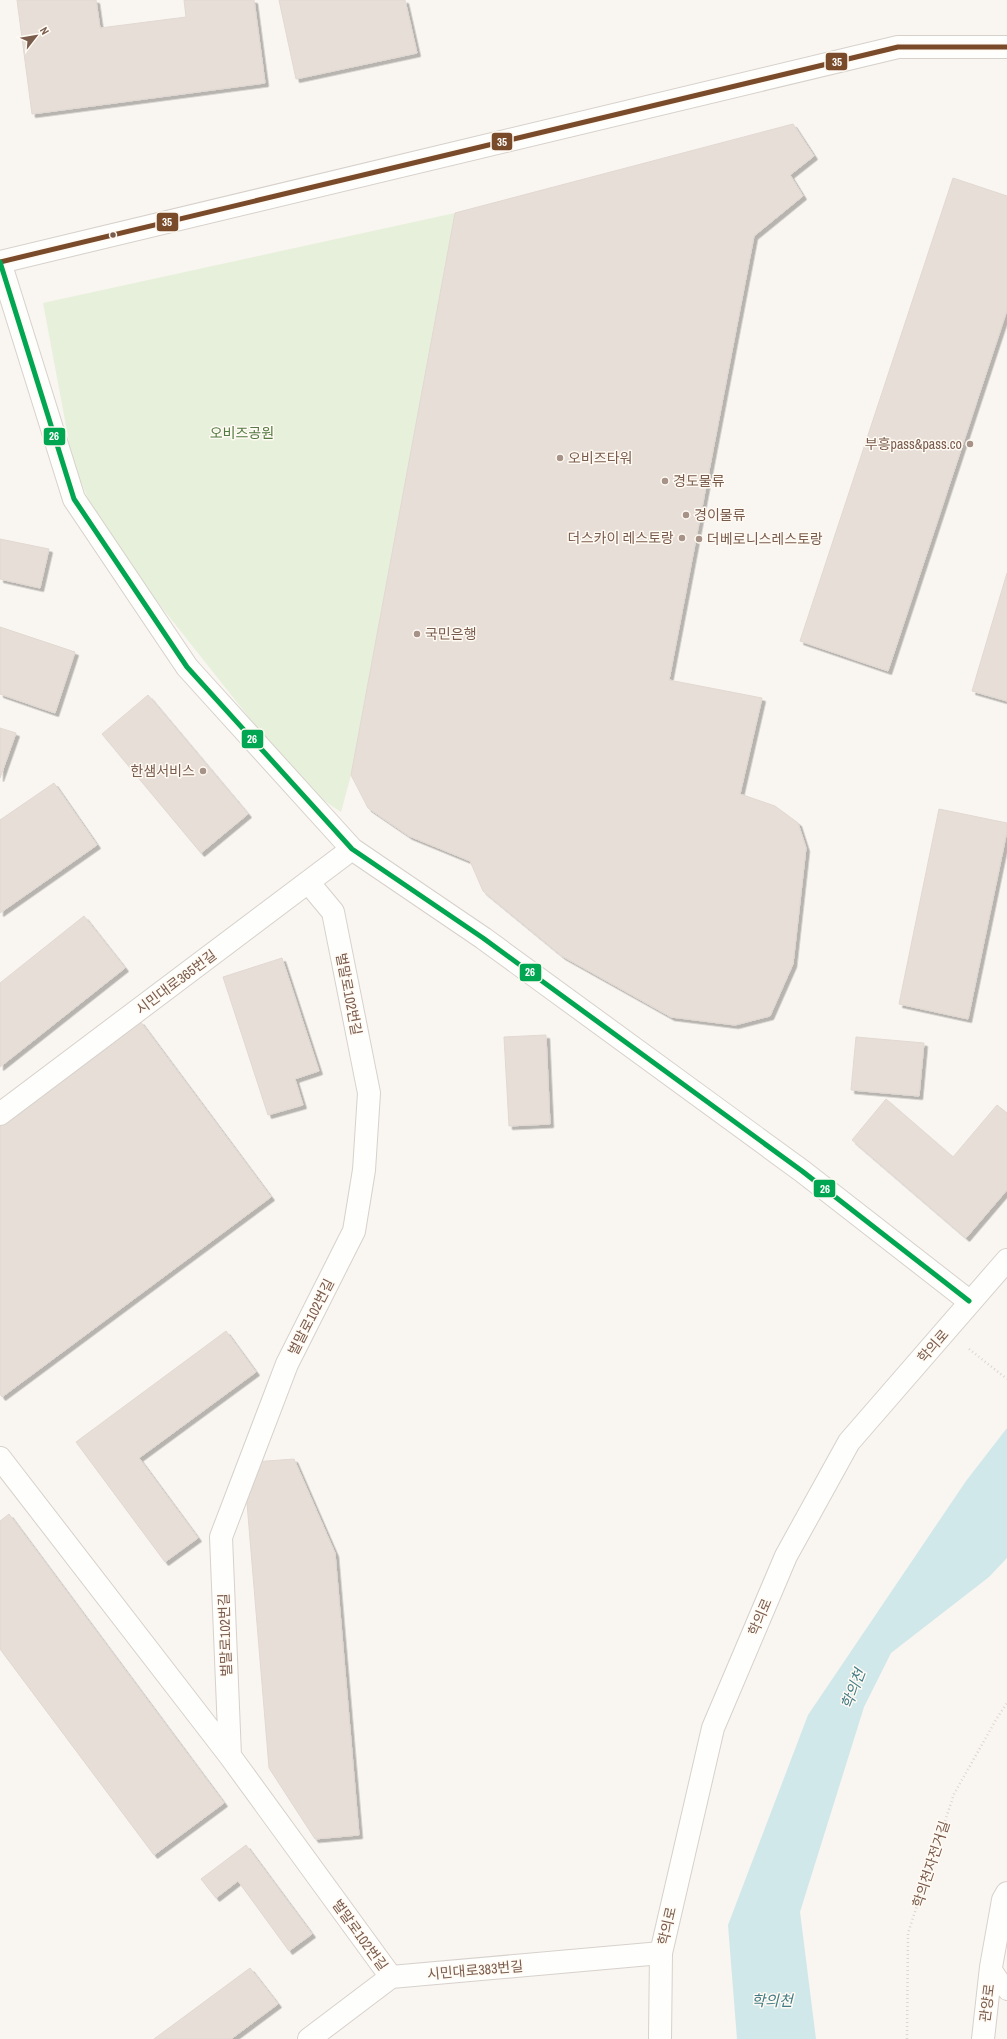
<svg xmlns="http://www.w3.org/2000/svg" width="1007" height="2039" font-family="'Archivo Narrow','Noto Sans KR',sans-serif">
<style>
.green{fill:#e7f0db}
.water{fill:#d0e8ea}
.building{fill:#e6ded7;stroke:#e2d8d2;filter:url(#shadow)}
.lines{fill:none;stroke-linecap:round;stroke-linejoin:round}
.service-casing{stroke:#d7d1cb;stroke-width:20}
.minor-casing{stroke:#d7d1cb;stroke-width:24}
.tertiary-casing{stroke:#d7d1cb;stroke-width:24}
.path{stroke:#dcd5d0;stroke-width:2.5;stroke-dasharray:1 3;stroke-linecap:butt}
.service{stroke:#fefefd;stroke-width:18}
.minor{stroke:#fefefd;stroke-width:22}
.tertiary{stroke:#fefefd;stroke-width:22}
.bus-1-casing{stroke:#fffaf3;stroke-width:8}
.bus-2-casing{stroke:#fffaf3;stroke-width:8}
.bus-1{stroke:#7a4b2a;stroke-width:5}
.bus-2{stroke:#00a651;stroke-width:5}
.bus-dot{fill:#7a5c4d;stroke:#fffaf3;stroke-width:1.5}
.poi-dot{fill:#a69286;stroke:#fffaf3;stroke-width:1.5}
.labels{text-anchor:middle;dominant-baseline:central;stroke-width:3;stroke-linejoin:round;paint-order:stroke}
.park-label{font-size:14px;fill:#537a41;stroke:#fffaf3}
.poi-label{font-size:14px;fill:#7a5c4d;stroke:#fffaf3;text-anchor:start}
.street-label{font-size:14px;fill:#7a5c4d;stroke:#fffaf3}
.water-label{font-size:15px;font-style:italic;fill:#437c86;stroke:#fffaf3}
.line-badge{stroke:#fffaf3;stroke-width:1.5}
.badge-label{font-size:11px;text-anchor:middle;font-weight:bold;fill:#fff}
</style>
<defs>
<filter id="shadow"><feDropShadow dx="3.5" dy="3.5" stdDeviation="0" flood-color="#0004"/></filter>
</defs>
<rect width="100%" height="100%" fill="#f9f5f0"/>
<path class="green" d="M 455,213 L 351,775 L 341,812 L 305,788 L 102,532 L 73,463 L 43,303 Z"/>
<path class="water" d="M 1007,1428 L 1007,1558 L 989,1577 L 891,1653 L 864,1707 L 800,1912 L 816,2039 L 737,2039 L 728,1925 L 808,1715 L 966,1481 Z"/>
<path class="building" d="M 17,0 L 96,0 L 100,28 L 186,17 L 184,0 L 254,0 L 265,83 L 32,114 Z
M 279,0 L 405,0 L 417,53 L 296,79 Z
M 793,124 L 814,156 L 790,175 L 803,196 L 754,236 L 669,680 L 762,698 L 740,794 L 775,806 L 798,823 L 806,848 L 793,964 L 770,1016 L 735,1025 L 671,1017 L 562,956 L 483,891 L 470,861 L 409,836 L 368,808 L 351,775 L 455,213 Z
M 953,178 L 1007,196 L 1007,310 L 888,671 L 800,641 Z
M 0,539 L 49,549 L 40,588 L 0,579 Z
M 1007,573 L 1007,701 L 972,691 Z
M 0,627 L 75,652 L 55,713 L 0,694 Z
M 148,695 L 248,814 L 201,853 L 102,734 Z
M 0,728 L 16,733 L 0,778 Z
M 54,783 L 97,845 L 0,913 L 0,820 Z
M 939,809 L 1007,823 L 1007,831 L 968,1019 L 899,1004 Z
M 84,916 L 125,968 L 0,1067 L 0,983 Z
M 282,958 L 319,1071 L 295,1079 L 303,1105 L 268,1115 L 223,977 Z
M 140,1021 L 271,1197 L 2,1397 L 0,1394 L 0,1125 Z
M 546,1035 L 550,1124 L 509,1126 L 504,1037 Z
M 856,1037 L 924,1043 L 919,1096 L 851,1090 Z
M 886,1099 L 953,1157 L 997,1105 L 1007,1113 L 1007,1190 L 966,1238 L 852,1140 Z
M 226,1331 L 256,1372 L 139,1458 L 198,1538 L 165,1562 L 76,1442 Z
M 294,1459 L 335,1553 L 359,1835 L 315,1839 L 269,1768 L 245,1479 L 253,1462 Z
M 9,1514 L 224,1803 L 154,1855 L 0,1649 L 0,1521 Z
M 246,1845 L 312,1934 L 289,1951 L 238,1881 L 216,1898 L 201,1879 Z
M 250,1968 L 278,2004 L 231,2039 L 154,2039 Z"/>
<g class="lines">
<defs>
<path id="service" d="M 991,1967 L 1007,1991"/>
<path id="minor" d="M 0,262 L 74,499 L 187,667 L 352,849 L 483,938 L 802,1171 L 969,1301
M 0,1114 L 352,849
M 0,1458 L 230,1756 L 391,1977
M 230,1756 L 221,1537 L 287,1364 L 354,1231 L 364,1170 L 369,1093 L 333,912 L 308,882
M 309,2039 L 391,1977 L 661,1953"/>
<path id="tertiary" d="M 0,262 L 898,47 L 1007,47
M 660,2039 L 661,1953 L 713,1728 L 786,1556 L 849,1442 L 1007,1260
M 983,2039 L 991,1967 L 1003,1900 L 1007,1893"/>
</defs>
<use href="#service" class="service-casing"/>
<use href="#minor" class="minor-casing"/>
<use href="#tertiary" class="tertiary-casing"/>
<path class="path" d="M 969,1349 L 1007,1379
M 907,2039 L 908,1933 L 954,1794 L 997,1718 L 1007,1703"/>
<use href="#service" class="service"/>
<use href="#minor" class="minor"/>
<use href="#tertiary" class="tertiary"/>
<defs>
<path id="bus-1" d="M 0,262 L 898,47 L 1007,47"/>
<path id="bus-2" d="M 0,262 L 74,499 L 187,667 L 352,849 L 483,938 L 802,1171 L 969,1301"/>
</defs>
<use href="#bus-1" class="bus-1-casing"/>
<use href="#bus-2" class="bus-2-casing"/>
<use href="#bus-1" class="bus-1"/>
<use href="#bus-2" class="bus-2"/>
</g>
<circle class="bus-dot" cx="113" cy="235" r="3.5"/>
<g class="poi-dot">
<circle cx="970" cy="444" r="4"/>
<circle cx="560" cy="458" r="4"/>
<circle cx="665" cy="481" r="4"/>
<circle cx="686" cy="515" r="4"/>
<circle cx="682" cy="538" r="4"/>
<circle cx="699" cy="539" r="4"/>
<circle cx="417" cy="634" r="4"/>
<circle cx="203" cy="771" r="4"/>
</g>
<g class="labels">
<g class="park-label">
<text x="242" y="433">오비즈공원</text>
</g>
<g class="poi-label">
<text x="962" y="444" text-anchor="end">부흥pass&amp;pass.co</text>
<text x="568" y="458">오비즈타워</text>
<text x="673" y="481">경도물류</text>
<text x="694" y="515">경이물류</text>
<text x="674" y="538" text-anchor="end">더스카이 레스토랑</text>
<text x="707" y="539">더베로니스레스토랑</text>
<text x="425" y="634">국민은행</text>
<text x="195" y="771" text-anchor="end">한샘서비스</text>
</g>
<g class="street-label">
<text transform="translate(176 982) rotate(-37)">시민대로365번길</text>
<text transform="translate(349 994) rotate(79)">벌말로102번길</text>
<text transform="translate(311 1317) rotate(-63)">벌말로102번길</text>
<text transform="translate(933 1346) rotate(-49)">학의로</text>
<text transform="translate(760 1617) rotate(-67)">학의로</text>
<text transform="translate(225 1635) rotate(-92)">벌말로102번길</text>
<text transform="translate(931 1864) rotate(-72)">학의천자전거길</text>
<text transform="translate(667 1926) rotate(-77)">학의로</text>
<text transform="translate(360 1935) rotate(54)">벌말로102번길</text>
<text transform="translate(475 1970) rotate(-5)">시민대로383번길</text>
<text transform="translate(987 2003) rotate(-83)">관양로</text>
</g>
<g class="water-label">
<text transform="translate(853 1689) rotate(-69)">학의천</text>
<text x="772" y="2000">학의천</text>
</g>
</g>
<g class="line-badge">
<rect x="825" y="52" width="23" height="19" rx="4" fill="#7a4b2a"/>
<rect x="491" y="132" width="22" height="19" rx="4" fill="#7a4b2a"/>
<rect x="156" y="212" width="23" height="20" rx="4" fill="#7a4b2a"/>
<rect x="43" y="427" width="23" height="19" rx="4" fill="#00a651"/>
<rect x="241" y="729" width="23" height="20" rx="4" fill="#00a651"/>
<rect x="519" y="963" width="23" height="19" rx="4" fill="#00a651"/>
<rect x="813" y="1179" width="23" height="19" rx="4" fill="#00a651"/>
</g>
<g class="badge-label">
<text x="837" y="66">35</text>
<text x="502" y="146">35</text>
<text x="167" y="226">35</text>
<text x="54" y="440">26</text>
<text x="252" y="743">26</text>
<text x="530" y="976">26</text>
<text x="825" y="1193">26</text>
</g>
<g transform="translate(36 36) rotate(59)" stroke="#fffaf3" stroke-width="3" paint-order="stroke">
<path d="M0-3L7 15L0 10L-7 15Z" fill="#7a5c4d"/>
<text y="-6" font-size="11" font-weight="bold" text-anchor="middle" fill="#7a5c4d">N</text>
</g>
</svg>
